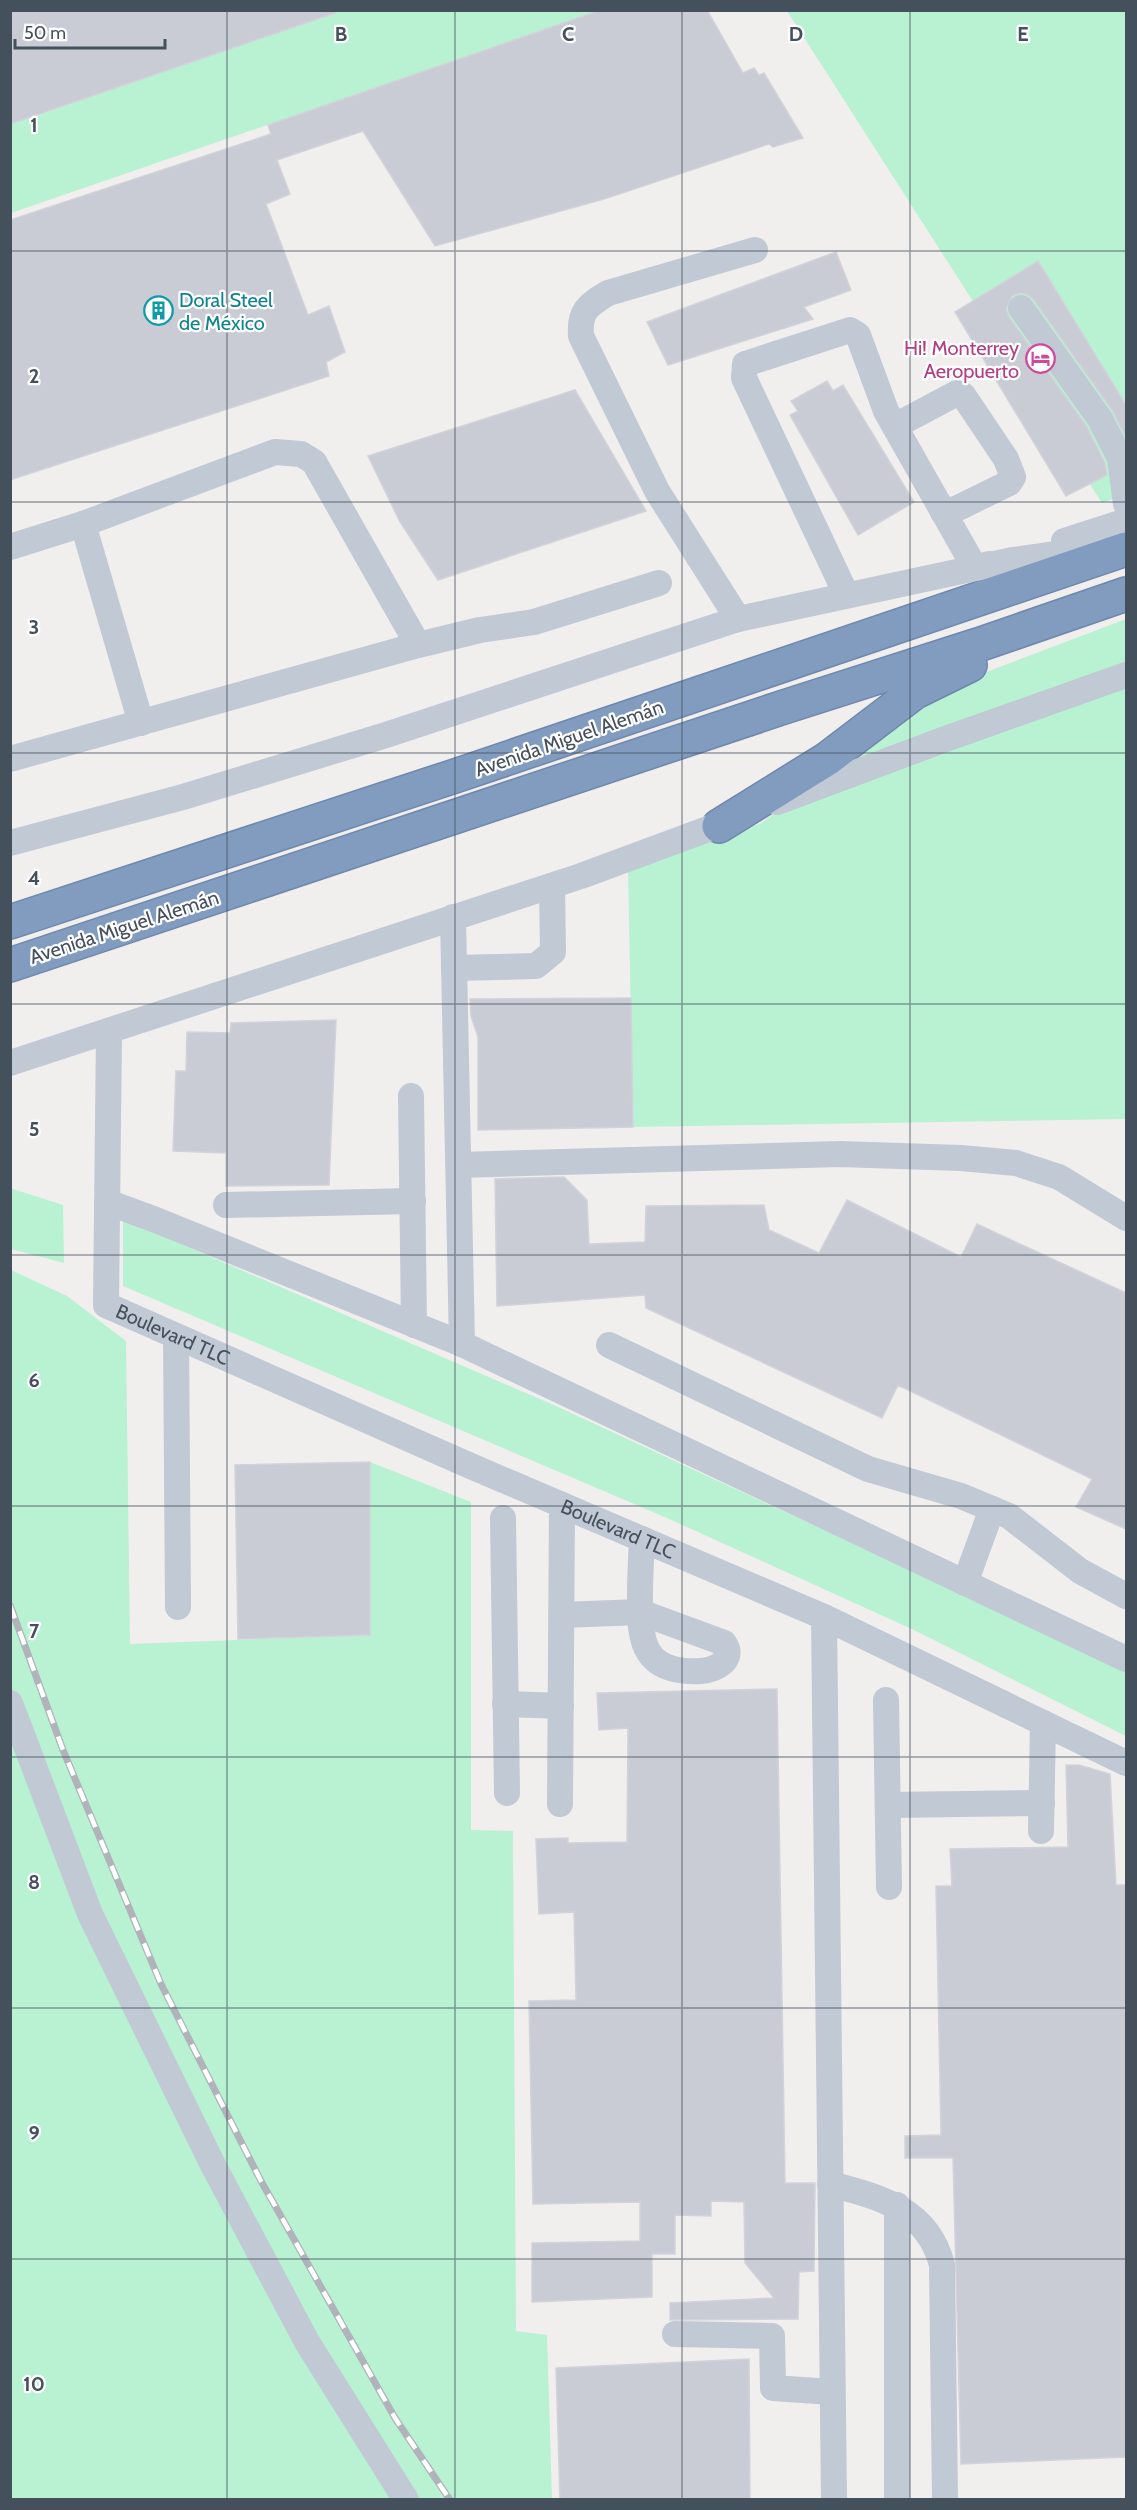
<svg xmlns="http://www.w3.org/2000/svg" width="1137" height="2510" font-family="Cabin,sans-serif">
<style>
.green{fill:#b9f1d3}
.building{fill:#c9ccd4;stroke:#d2d3da;stroke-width:1.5}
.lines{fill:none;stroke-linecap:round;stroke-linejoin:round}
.highway-casing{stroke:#6e87ac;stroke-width:36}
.minor{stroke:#c0c9d4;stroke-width:26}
.highway{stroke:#829cc0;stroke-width:33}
.rail-casing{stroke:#b0b3b9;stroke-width:7}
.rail{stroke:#fff;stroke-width:4.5;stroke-dasharray:14;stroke-linecap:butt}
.grid{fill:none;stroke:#45505d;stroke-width:1.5;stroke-opacity:0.55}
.labels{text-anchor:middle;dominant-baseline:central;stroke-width:4.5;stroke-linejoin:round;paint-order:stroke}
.culture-label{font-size:20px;fill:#0d838f;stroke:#fff;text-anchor:start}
.hotel-label{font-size:20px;fill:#b23c85;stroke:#fff;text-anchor:end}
.street-label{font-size:20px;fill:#45505d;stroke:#fff}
.grid-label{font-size:20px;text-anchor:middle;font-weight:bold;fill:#45505d;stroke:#fff;stroke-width:4.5;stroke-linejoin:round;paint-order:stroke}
</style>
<rect width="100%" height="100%" fill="#f1eeee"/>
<path class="green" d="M 11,10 L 598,11 L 11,213 Z
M 787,11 L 1126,11 L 1126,494 L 1102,503 Z
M 1126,619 L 1126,1119 L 633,1127 L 628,867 L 762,823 L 921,697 Z
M 10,1188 L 63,1205 L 64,1263 L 11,1249 Z
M 123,1219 L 556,1406 L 1126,1670 L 1126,1736 L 914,1630 L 667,1518 L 123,1286 Z
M 11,1270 L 67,1296 L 126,1341 L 130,1644 L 370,1635 L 370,1462 L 471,1502 L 471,1830 L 513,1831 L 516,2331 L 547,2335 L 552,2499 L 11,2500 Z"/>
<path class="building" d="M 10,10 L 335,10 L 335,13 L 10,124 Z
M 601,10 L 707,10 L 743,73 L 754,68 L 759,75 L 764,73 L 803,138 L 773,147 L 769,144 L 604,199 L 435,246 L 363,131 L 277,160 L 290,194 L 266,204 L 308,315 L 329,306 L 345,352 L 326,362 L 329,376 L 10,480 L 10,220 L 271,134 L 268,125 Z
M 836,252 L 851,290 L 804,307 L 813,319 L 668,365 L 647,322 Z
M 1038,261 L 1126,405 L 1126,438 L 1112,410 L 1033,299 L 1028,295 L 1020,293 L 1012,296 L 1006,309 L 1009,317 L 1087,427 L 1105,463 L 1107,475 L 1066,496 L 955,312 Z
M 827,381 L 833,391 L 843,385 L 914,502 L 858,535 L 790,415 L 798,411 L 791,401 Z
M 575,390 L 646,511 L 438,580 L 400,522 L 368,456 Z
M 631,998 L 633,1127 L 478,1130 L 478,1037 L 471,1016 L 470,999 Z
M 336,1020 L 329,1185 L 226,1186 L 226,1153 L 173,1151 L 176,1071 L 186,1071 L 187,1032 L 230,1033 L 231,1023 Z
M 564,1177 L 587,1200 L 589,1244 L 645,1242 L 646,1206 L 764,1205 L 769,1230 L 819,1253 L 847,1200 L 961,1257 L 977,1224 L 1126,1293 L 1126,1529 L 1076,1507 L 1092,1479 L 898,1385 L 882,1418 L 646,1308 L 645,1295 L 497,1306 L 495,1179 Z
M 370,1462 L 370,1635 L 238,1639 L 235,1465 Z
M 777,1689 L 785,2183 L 815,2183 L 814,2271 L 799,2272 L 798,2319 L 670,2320 L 670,2303 L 774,2298 L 745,2263 L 744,2202 L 711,2201 L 711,2216 L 675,2215 L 675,2254 L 652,2254 L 652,2297 L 532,2302 L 532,2243 L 640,2241 L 640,2202 L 533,2204 L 529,2001 L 576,2000 L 574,1912 L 539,1914 L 536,1839 L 568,1838 L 568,1843 L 627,1842 L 628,1728 L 599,1730 L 597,1693 Z
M 1066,1765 L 1079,1765 L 1110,1774 L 1116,1885 L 1126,1885 L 1126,2457 L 961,2464 L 953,2158 L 905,2158 L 905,2136 L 941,2135 L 936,1886 L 952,1886 L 950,1849 L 1068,1847 Z
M 749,2359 L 750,2499 L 560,2499 L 556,2368 Z"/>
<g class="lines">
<defs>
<path id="highway" d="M 719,826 L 827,759 L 915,692 L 970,665
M 10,922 L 452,777 L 1126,549
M 10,965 L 784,707 L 978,645 L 1126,594"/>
</defs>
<use href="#highway" class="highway-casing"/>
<g class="minor">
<path d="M 1021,308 L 1100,419 L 1120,458 L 1126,504"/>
<path d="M 895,426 L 957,393 L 963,395 L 1006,459 L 1013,477 L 1009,483 L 958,508 L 943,512"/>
<path d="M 83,524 L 141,723"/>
<path d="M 1064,541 L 1126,521"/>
<path d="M 10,547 L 83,524 L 275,452 L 301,454 L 314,462 L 418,645"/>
<path d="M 846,594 L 744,378 L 745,364 L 850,330 L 858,335 L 886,411 L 975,568 L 989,564"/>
<path d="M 738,619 L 657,491 L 581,336 C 579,311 588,305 608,293 L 755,250"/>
<path d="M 10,759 L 418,645 L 480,630 L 534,622 L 659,583"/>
<path d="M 777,802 L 951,737 L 1126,675"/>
<path d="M 10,843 L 183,797 L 386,735 L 738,619 L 1013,560 L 1097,548"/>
<path d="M 453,917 L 462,1344"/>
<path d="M 454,968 L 536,966 L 553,952 L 552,886"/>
<path id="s1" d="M 109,1032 L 106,1305 L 466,1464 L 824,1617 L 1126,1763"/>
<path d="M 10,1063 L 581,876 L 735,819"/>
<path d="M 411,1096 L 414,1325"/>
<path d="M 459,1165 L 839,1154 L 961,1158 L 1016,1163 L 1059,1177 L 1126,1218"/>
<path d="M 107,1202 L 156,1220 L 462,1344 L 1126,1659"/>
<path d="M 226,1205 L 413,1201"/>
<path d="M 176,1336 L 178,1607"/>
<path d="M 609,1345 L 868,1469 L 961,1496 L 1009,1516 L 1080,1571 L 1126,1596"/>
<path d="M 503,1518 L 507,1793"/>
<path d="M 965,1583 L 992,1509"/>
<path d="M 562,1615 L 640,1612 L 724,1643 C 736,1660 715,1670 701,1671 C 644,1674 639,1643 640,1596 C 640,1577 641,1558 642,1539"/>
<path d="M 824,1617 L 834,2500"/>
<path d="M 886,1700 L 889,1887"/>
<path d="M 10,1703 L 90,1914 L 213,2165 L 307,2342 L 406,2500"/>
<path d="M 505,1704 L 561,1706"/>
<path d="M 560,1804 L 562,1505"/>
<path d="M 889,1805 L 1042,1803"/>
<path d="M 1041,1831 L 1043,1723"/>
<path d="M 830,2184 C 880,2197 928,2209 942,2265 L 945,2500"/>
<path d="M 897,2205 L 897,2500"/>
<path d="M 675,2334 L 772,2336 L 773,2388 L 832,2392"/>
</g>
<use href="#highway" class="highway"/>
<defs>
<path id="rail" d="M 10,1605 L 63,1750 L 161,1984 L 261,2181 L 395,2418 L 450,2500"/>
</defs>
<use href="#rail" class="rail-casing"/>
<use href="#rail" class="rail"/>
</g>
<path class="grid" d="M 227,10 L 227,2500M 455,10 L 455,2500M 682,10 L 682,2500M 910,10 L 910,2500M 10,251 L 1126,251M 10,502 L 1126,502M 10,753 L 1126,753M 10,1004 L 1126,1004M 10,1255 L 1126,1255M 10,1506 L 1126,1506M 10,1757 L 1126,1757M 10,2008 L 1126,2008M 10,2259 L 1126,2259"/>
<defs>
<symbol id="building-ring" viewBox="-11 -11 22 22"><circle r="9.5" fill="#fff" stroke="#0f9aa8" stroke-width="1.5"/><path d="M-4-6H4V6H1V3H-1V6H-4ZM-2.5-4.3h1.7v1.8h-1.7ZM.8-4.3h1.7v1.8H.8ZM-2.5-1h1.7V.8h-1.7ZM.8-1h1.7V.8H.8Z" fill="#0f9aa8"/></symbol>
<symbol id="hotel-ring" viewBox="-11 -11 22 22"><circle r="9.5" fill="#fff" stroke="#d1479c" stroke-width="1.5"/><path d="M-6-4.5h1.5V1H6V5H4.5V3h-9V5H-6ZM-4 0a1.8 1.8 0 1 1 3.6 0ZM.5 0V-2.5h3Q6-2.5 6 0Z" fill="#d1479c"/></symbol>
</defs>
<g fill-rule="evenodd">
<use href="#building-ring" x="142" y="294" width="33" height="33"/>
<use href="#hotel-ring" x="1024" y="342" width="33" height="33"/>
</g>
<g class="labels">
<g class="culture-label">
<text x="179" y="300">Doral Steel<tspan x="179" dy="23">de México</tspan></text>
</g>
<g class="hotel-label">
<text x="1019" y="348">Hi! Monterrey<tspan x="1019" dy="23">Aeropuerto</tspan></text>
</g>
<g class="street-label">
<text transform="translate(569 738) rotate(-19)">Avenida Miguel Alemán</text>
<text transform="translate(124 927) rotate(-18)">Avenida Miguel Alemán</text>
<text stroke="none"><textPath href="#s1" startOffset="346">Boulevard TLC</textPath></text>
<text stroke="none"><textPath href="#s1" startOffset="832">Boulevard TLC</textPath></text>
</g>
</g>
<g class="grid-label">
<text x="341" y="41">B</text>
<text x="568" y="41">C</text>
<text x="796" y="41">D</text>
<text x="1023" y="41">E</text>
<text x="34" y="132">1</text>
<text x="34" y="383">2</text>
<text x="34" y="634">3</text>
<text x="34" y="885">4</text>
<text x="34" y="1136">5</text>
<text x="34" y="1387">6</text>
<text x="34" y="1638">7</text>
<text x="34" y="1889">8</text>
<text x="34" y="2140">9</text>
<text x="34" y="2391">10</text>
</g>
<rect width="1137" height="2510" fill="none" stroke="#45505d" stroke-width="24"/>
<path d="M15 39v9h150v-9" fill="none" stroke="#45505d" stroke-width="3"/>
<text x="24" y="39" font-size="18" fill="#45505d" stroke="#ffffff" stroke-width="4.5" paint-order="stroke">50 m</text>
</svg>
